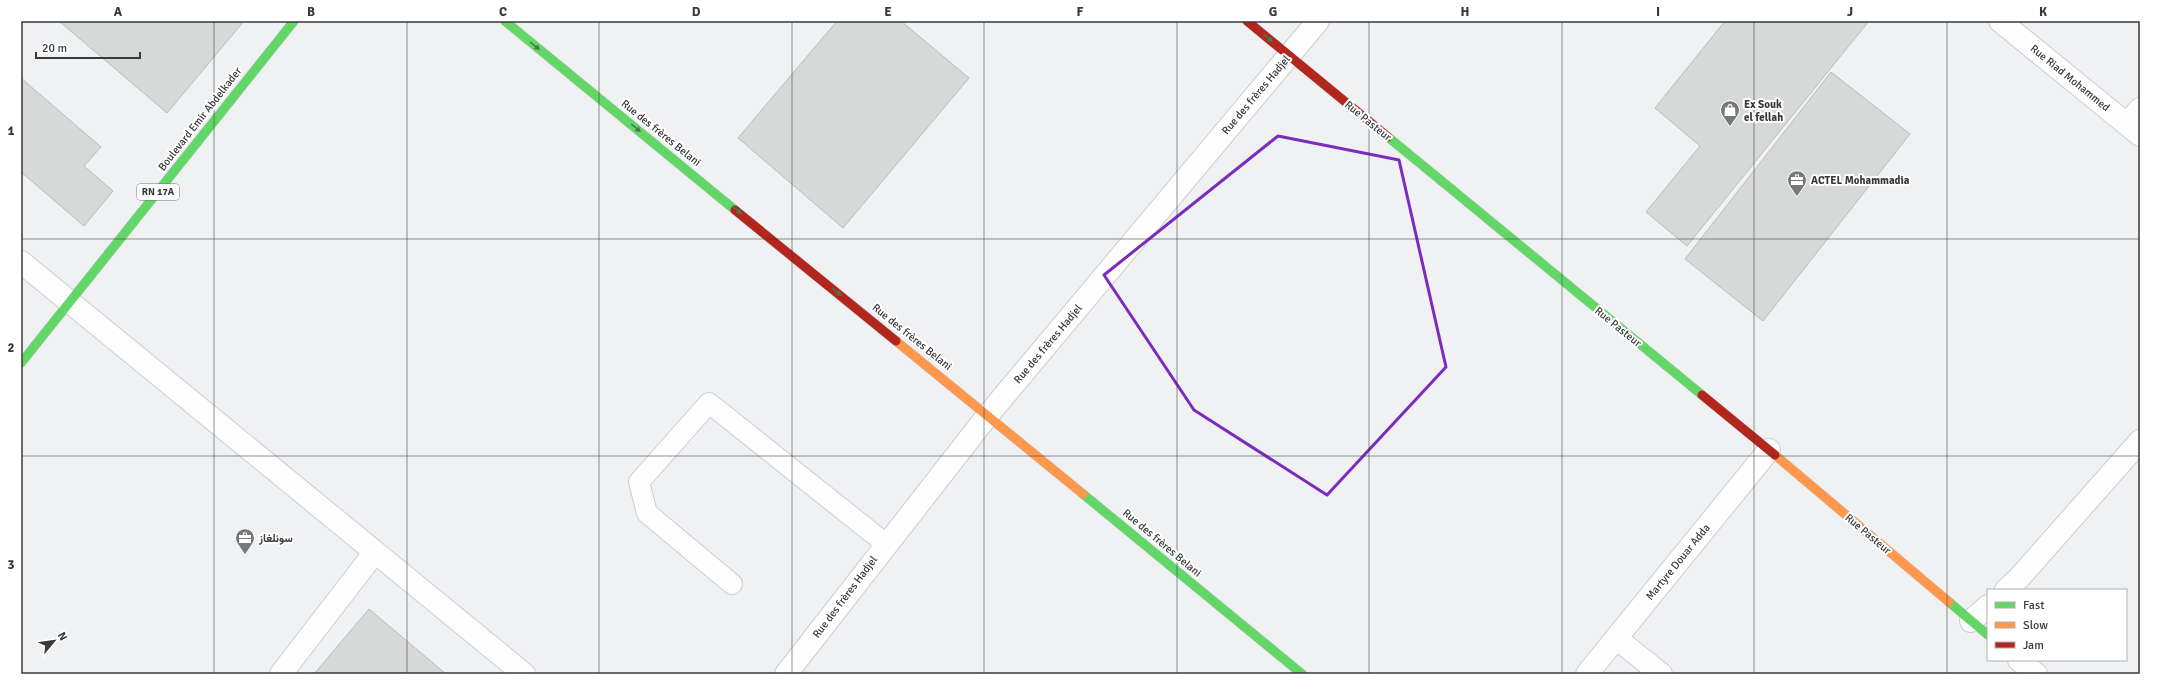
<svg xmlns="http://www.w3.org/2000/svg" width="2161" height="695" font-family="Signika,Vazirmatn,sans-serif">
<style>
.building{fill:#d7d8d8;stroke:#bcbcbd}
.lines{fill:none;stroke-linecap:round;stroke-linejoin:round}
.lane-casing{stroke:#cccdce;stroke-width:22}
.street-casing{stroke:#cccdce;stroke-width:24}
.fast-casing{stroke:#cccdce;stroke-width:10}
.slow-casing{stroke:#cccdce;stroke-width:10}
.jam-casing{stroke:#cccdce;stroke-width:10}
.lane{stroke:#fdfdfd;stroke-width:20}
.street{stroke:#fdfdfd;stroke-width:22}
.fast{stroke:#63d668;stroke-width:9}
.slow{stroke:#ff974d;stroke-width:9}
.jam{stroke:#b3261e;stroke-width:9}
.oneway{fill:#49784c}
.marked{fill:none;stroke:#7b2cbf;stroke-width:3;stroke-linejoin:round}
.grid{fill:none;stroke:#38393a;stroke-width:1;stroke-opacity:0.55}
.labels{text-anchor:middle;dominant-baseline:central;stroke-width:4;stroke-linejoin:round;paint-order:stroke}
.shield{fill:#fff;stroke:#747475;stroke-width:1}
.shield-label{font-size:10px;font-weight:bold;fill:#38393a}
.street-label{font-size:11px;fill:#38393a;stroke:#fff}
.poi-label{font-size:11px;font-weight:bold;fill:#38393a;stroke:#fff;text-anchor:start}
.neatline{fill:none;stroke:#38393a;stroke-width:1.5}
.grid-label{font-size:13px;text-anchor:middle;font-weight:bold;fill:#38393a}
</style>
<rect width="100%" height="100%" fill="#f0f1f3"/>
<path class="building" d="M 59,21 L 244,21 L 167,113 Z
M 837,21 L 901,21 L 969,78 L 843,228 L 738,138 Z
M 1725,21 L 1869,21 L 1687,246 L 1646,212 L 1700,146 L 1655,108 Z
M 1831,72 L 1910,134 L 1763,321 L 1685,259 Z
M 21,78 L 101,147 L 84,166 L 113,191 L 84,226 L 21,172 Z
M 369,609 L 446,674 L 314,674 Z"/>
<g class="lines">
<defs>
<path id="lane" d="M 732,584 L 647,513 L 639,482 L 709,403 L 886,544"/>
<path id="street" d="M 2000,21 L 2140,135
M 2127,124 L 2140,109
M 21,262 L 524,674
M 2006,590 L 2019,578 L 2140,441
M 1971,621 L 1988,606
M 1616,638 L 1661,674
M 2019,660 L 2036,674
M 281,674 L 375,552
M 786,674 L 988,415 L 1318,21
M 1587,674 L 1769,450"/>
<path id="fast" d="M 505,21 L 735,210
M 1388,137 L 1702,395
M 21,363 L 294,21
M 1083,494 L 1302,674
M 1949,602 L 1988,635"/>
<path id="slow" d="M 896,341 L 1083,494
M 1775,455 L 1949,602"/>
<path id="jam" d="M 1247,21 L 1388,137
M 735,210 L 896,341
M 1702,395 L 1775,455"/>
</defs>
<use href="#lane" class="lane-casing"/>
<use href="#street" class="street-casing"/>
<use href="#fast" class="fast-casing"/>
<use href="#slow" class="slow-casing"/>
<use href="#jam" class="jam-casing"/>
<use href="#lane" class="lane"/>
<use href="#street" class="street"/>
<use href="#fast" class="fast"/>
<use href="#slow" class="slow"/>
<use href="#jam" class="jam"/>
</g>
<defs><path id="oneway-solid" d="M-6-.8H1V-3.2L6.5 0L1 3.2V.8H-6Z"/></defs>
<g class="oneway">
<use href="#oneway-solid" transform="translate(1268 38) rotate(40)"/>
<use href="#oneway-solid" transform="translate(535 46) rotate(39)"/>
<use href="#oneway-solid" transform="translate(636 128) rotate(39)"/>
<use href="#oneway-solid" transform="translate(737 210) rotate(39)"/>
<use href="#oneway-solid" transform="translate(837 292) rotate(39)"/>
</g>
<path class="marked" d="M 1278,136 L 1399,160 L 1446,367 L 1327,495 L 1194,410 L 1104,275 Z"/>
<path class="grid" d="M 214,21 L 214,674M 407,21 L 407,674M 599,21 L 599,674M 792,21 L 792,674M 984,21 L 984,674M 1177,21 L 1177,674M 1369,21 L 1369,674M 1562,21 L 1562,674M 1754,21 L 1754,674M 1947,21 L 1947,674M 21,239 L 2140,239M 21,456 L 2140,456"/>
<defs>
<symbol id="shop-pin" viewBox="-11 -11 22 30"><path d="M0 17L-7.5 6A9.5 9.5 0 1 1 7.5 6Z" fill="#78797b" stroke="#fff"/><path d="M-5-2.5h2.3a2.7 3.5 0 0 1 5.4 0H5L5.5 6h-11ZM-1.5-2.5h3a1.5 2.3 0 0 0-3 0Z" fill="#fff"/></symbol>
<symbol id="office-pin" viewBox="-11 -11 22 30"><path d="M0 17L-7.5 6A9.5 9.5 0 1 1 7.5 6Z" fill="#78797b" stroke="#fff"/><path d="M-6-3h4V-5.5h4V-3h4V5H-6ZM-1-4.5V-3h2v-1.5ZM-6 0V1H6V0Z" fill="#fff"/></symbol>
</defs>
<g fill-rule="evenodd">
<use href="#shop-pin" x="1719" y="99" width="22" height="30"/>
<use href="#office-pin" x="1786" y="169" width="22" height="30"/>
<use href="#office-pin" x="234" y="527" width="22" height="30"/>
</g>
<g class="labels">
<rect class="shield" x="137" y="184" width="42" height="16" rx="3"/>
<g class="shield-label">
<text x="158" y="192">RN 17A</text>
</g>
<g class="street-label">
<text transform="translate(2070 78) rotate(39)">Rue Riad Mohammed</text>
<text transform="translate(1256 95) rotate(-50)">Rue des frères Hadjel</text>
<text transform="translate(200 119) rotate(-52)">Boulevard Emir Abdelkader</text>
<text transform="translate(1368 121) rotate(39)">Rue Pasteur</text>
<text transform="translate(661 133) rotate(39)">Rue des frères Belani</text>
<text transform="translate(1618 327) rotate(39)">Rue Pasteur</text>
<text transform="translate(912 337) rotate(39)">Rue des frères Belani</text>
<text transform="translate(1048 344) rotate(-50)">Rue des frères Hadjel</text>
<text transform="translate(1868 534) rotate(40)">Rue Pasteur</text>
<text transform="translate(1162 543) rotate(40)">Rue des frères Belani</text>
<text transform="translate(1678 562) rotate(-51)">Martyre Douar Adda</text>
<text transform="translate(845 597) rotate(-53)">Rue des frères Hadjel</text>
</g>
<g class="poi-label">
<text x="1744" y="104">Ex Souk<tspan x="1744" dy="13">el fellah</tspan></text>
<text x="1811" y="180">ACTEL Mohammadia</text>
<text x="259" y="538">سونلغاز</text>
</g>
</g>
<rect width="2161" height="695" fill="none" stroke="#ffffff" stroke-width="44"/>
<rect x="1987" y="589" width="140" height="72" fill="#ffffff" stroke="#afb0b0"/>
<rect x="1995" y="602" width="20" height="6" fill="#63d668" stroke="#afb0b0"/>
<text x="2023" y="609" font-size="12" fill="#38393a">Fast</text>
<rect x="1995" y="622" width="20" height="6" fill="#ff974d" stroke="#afb0b0"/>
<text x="2023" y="629" font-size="12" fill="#38393a">Slow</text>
<rect x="1995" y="642" width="20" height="6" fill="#b3261e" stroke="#afb0b0"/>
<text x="2023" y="649" font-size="12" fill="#38393a">Jam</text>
<g transform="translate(54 641) rotate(61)" stroke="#ffffff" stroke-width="3" paint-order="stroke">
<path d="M0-3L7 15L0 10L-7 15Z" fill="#38393a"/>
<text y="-6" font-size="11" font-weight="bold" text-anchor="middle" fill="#38393a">N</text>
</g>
<path d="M36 52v6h104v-6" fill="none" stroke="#38393a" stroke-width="2"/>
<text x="42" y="52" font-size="12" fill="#38393a" stroke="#ffffff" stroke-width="3" paint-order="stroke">20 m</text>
<rect x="22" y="22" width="2117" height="651" class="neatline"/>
<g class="grid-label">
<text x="118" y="16">A</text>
<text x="311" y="16">B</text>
<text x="503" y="16">C</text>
<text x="696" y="16">D</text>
<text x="888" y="16">E</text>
<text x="1080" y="16">F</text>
<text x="1273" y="16">G</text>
<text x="1465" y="16">H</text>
<text x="1658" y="16">I</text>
<text x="1850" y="16">J</text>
<text x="2043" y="16">K</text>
<text x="11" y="135">1</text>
<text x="11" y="352">2</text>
<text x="11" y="569">3</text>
</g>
</svg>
